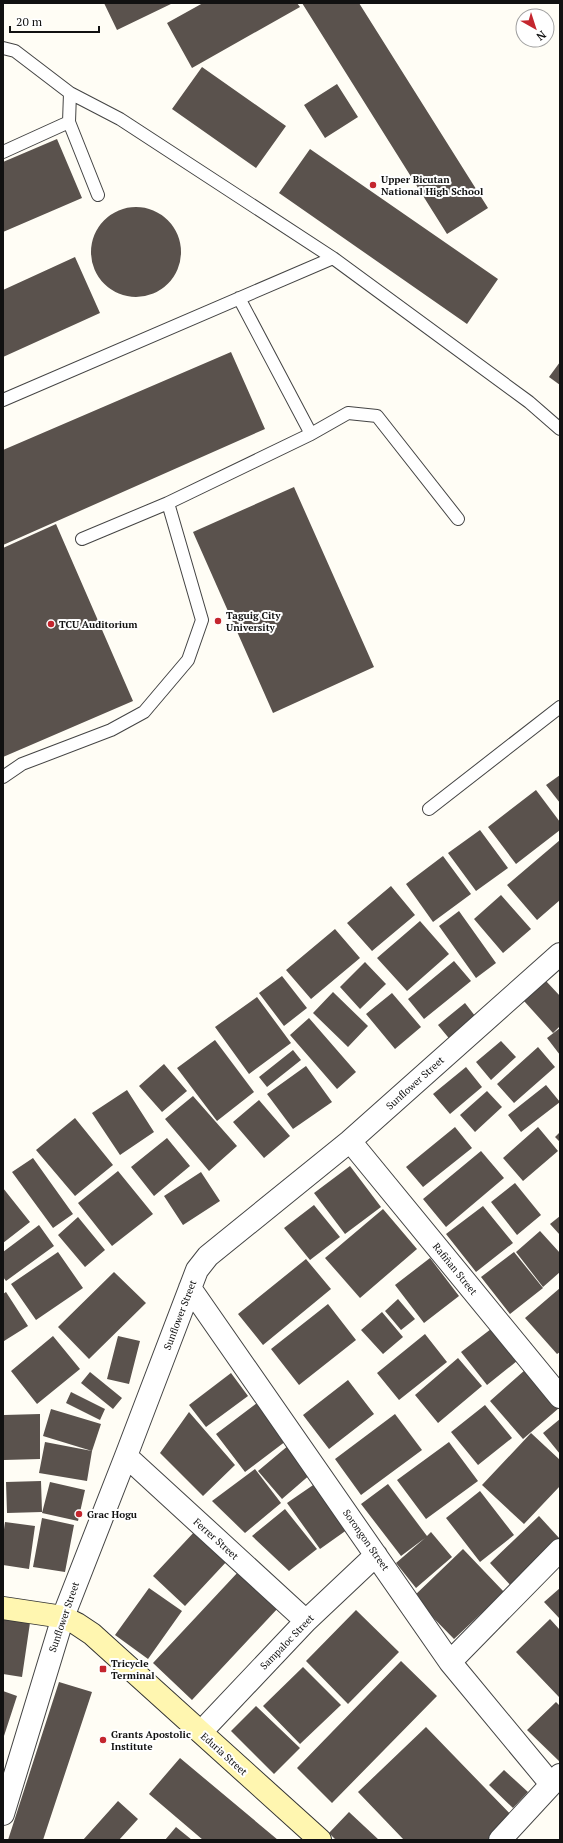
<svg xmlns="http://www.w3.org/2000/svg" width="563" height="1843" font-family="'PT Serif',serif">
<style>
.building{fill:#5a524d}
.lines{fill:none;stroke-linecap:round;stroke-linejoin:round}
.lane-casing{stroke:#444;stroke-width:14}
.street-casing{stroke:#444;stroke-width:24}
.secondary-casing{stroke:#333;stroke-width:24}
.lane{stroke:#fff;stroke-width:12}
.street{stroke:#fff;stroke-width:22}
.secondary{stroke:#fff6b0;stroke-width:22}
.poi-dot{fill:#c4262e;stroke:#fff;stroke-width:1.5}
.labels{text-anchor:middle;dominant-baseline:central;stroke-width:4;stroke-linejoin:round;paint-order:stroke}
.poi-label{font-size:10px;font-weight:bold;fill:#111;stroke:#fff;text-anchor:start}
.street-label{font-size:10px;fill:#111;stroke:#fff}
</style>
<rect width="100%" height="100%" fill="#fffdf5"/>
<path class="building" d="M 104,3 L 173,3 L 117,30 Z
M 203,3 L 297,3 L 300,7 L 192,68 L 167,23 Z
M 302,3 L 359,3 L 488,208 L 447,234 Z
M 202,67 L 286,126 L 256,168 L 172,109 Z
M 337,84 L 358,117 L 325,138 L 304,105 Z
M 57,139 L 82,198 L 3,232 L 3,162 Z
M 310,149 L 498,279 L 467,324 L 279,193 Z
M91 252a45 45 0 1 1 90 0a45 45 0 1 1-90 0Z
M 75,257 L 100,313 L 3,357 L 3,290 Z
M 231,352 L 265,429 L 3,545 L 3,450 Z
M 560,362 L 560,385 L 549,377 Z
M 294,487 L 374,667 L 273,713 L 193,532 Z
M 56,524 L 133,701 L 3,757 L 3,548 Z
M 560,775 L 560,803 L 546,785 Z
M 536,790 L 560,822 L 560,830 L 516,864 L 488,827 Z
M 480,830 L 508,868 L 476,891 L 448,853 Z
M 560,840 L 560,900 L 537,920 L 507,885 Z
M 443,856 L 471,894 L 433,922 L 406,884 Z
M 391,886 L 415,915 L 372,951 L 347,923 Z
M 501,895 L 531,929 L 503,953 L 474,919 Z
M 459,911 L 496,963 L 476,978 L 439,926 Z
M 420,921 L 449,954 L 407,991 L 377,958 Z
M 335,929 L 360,958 L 311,999 L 286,970 Z
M 454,961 L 471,981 L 424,1019 L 408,999 Z
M 365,962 L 386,984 L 360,1009 L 340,987 Z
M 282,976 L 307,1008 L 284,1026 L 259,993 Z
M 546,981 L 560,996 L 560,1026 L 553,1033 L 524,1001 Z
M 333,992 L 368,1026 L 348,1047 L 313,1013 Z
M 392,993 L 421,1027 L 395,1049 L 366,1014 Z
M 257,997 L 291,1043 L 249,1074 L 215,1027 Z
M 465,1003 L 479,1021 L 452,1042 L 438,1025 Z
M 309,1018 L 356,1072 L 337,1089 L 290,1035 Z
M 560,1028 L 560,1055 L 547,1038 Z
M 215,1040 L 254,1092 L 217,1121 L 177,1068 Z
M 501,1041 L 516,1057 L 491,1080 L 476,1062 Z
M 538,1047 L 555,1067 L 514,1103 L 497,1084 Z
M 293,1050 L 301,1060 L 267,1087 L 259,1077 Z
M 164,1064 L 187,1091 L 162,1112 L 139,1086 Z
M 306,1066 L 332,1102 L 293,1129 L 267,1094 Z
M 466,1067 L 482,1087 L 450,1114 L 433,1094 Z
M 546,1085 L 560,1102 L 521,1132 L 508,1115 Z
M 127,1090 L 154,1132 L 120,1155 L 92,1113 Z
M 487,1091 L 502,1107 L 475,1132 L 460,1115 Z
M 193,1096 L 237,1146 L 209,1171 L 165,1119 Z
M 259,1100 L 290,1136 L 264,1158 L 233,1122 Z
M 75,1118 L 113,1165 L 75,1196 L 36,1150 Z
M 455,1127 L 472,1148 L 423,1187 L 406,1167 Z
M 538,1127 L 558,1151 L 523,1181 L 503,1158 Z
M 560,1132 L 560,1142 L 555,1137 Z
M 167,1138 L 190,1166 L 154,1196 L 131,1167 Z
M 481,1151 L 504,1178 L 446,1227 L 423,1199 Z
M 33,1158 L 73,1214 L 53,1228 L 12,1172 Z
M 350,1166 L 381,1207 L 345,1234 L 314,1193 Z
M 118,1171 L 153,1214 L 112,1246 L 78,1203 Z
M 201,1172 L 220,1201 L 183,1225 L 164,1196 Z
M 515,1183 L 541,1215 L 517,1235 L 491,1202 Z
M 3,1188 L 30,1222 L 3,1243 Z
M 314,1205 L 340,1237 L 310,1260 L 284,1228 Z
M 483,1206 L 513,1243 L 476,1272 L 446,1234 Z
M 383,1209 L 417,1249 L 360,1298 L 325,1258 Z
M 560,1216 L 560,1235 L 550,1224 Z
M 78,1217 L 105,1250 L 85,1267 L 58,1235 Z
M 39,1225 L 54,1246 L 6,1281 L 3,1277 L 3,1252 Z
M 540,1231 L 560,1253 L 560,1272 L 543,1287 L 516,1252 Z
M 58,1252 L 83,1288 L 36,1320 L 11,1284 Z
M 514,1252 L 543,1288 L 510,1314 L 481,1277 Z
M 430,1258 L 459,1296 L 424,1323 L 395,1285 Z
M 306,1259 L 331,1289 L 263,1345 L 238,1314 Z
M 114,1272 L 146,1303 L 89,1359 L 58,1327 Z
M 560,1288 L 560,1352 L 557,1354 L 525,1318 Z
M 6,1292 L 28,1326 L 4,1341 L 3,1294 Z
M 398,1299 L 415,1319 L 401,1330 L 385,1311 Z
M 328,1304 L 356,1340 L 299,1385 L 271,1349 Z
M 382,1312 L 403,1337 L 383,1354 L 361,1330 Z
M 491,1329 L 517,1361 L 487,1385 L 461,1352 Z
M 425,1334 L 447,1362 L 399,1400 L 377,1373 Z
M 53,1336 L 80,1369 L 37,1404 L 11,1371 Z
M 118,1336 L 140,1341 L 129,1384 L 107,1379 Z
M 458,1358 L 482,1386 L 438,1423 L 415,1395 Z
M 525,1370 L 559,1408 L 523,1439 L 490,1401 Z
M 90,1372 L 122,1398 L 113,1409 L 81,1383 Z
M 231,1373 L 248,1396 L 206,1427 L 189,1405 Z
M 348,1380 L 374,1414 L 329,1449 L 303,1415 Z
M 71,1392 L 105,1409 L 100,1420 L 66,1403 Z
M 257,1403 L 286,1441 L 245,1472 L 216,1434 Z
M 485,1405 L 512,1438 L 478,1465 L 451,1432 Z
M 51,1409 L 101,1424 L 92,1451 L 43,1436 Z
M 189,1412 L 235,1465 L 203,1496 L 160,1453 Z
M 40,1414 L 40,1459 L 4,1460 L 4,1415 Z
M 395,1414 L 422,1450 L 361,1495 L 335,1459 Z
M 560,1419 L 560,1454 L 543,1433 Z
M 531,1433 L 560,1460 L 560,1486 L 524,1524 L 482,1485 Z
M 45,1442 L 92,1451 L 87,1481 L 39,1473 Z
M 449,1442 L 478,1481 L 426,1519 L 397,1480 Z
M 289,1445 L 312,1473 L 282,1499 L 258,1471 Z
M 255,1469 L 281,1503 L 245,1533 L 212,1501 Z
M 41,1481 L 42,1512 L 7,1513 L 6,1482 Z
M 319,1481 L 351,1527 L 320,1549 L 287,1503 Z
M 50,1482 L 85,1490 L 78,1521 L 42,1513 Z
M 388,1484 L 427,1536 L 431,1532 L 452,1557 L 416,1588 L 396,1563 L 425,1538 L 401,1556 L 361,1504 Z
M 480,1491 L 514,1535 L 480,1562 L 446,1518 Z
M 285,1509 L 317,1549 L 289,1571 L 252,1536 Z
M 539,1516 L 560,1539 L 560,1544 L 513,1588 L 490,1563 Z
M 42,1518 L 74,1525 L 65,1572 L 33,1567 Z
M 5,1522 L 35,1526 L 29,1569 L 3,1565 L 3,1537 Z
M 196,1530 L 228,1560 L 185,1606 L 153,1576 Z
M 463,1549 L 504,1592 L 454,1639 L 413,1597 Z
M 239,1571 L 279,1607 L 192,1700 L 153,1663 Z
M 149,1588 L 182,1611 L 148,1659 L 115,1635 Z
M 560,1588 L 560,1619 L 544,1602 Z
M 356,1610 L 399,1652 L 348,1704 L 306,1661 Z
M 3,1612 L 31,1616 L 22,1677 L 3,1674 Z
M 550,1619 L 560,1630 L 559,1697 L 516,1652 Z
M 401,1661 L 437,1696 L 332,1803 L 297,1768 Z
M 303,1667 L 341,1705 L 300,1744 L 263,1706 Z
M 59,1682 L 92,1692 L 43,1840 L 8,1840 Z
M 3,1691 L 17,1696 L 3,1739 Z
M 556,1702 L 560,1706 L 560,1762 L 527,1730 Z
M 256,1706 L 300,1748 L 274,1774 L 231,1731 Z
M 426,1727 L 514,1818 L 490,1840 L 404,1840 L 358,1792 Z
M 180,1758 L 278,1840 L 203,1840 L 149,1794 Z
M 504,1770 L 528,1792 L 513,1808 L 489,1785 Z
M 118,1801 L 138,1819 L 119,1840 L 83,1840 Z
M 349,1812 L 379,1840 L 336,1840 L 329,1833 Z
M 176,1827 L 192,1840 L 165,1840 Z"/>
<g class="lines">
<defs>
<path id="lane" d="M 3,48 L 15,51 L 70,93 L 120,119 L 333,258 L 529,402 L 560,429
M 69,122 L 98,195
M 3,152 L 69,122 L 70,93
M 3,400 L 333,258
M 311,434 L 348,413 L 377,416 L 458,519
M 82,539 L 168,503
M 3,777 L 22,764 L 111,730 L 144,712 L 188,660 L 202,620 L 168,503 L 311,434 L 239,298
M 429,809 L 560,707"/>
<path id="street" d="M 350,1141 L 560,1397
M 190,1288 L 450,1662 L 551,1784
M 126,1456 L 306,1621
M 450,1662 L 560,1550
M 201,1732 L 306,1621 L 376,1555
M 3,1814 L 63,1617 L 126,1456 L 197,1270 L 208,1256 L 350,1141 L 560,954
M 500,1840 L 560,1775"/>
<path id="secondary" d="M 3,1608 L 63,1617 L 77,1624 L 92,1634 L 320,1840"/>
</defs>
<use href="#lane" class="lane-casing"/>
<use href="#street" class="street-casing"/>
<use href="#secondary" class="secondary-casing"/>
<use href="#lane" class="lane"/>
<use href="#street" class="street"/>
<use href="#secondary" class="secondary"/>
</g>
<g class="poi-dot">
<circle cx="373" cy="185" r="4"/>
<circle cx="218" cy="621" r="4"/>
<circle cx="51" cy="624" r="4"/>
<circle cx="79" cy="1514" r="4"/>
<rect x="99" y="1665" width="8" height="8" rx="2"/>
<circle cx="103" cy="1740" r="4"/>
</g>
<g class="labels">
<g class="poi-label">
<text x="381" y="179">Upper Bicutan<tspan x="381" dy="12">National High School</tspan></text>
<text x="226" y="615">Taguig City<tspan x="226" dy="12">University</tspan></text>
<text x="59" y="624">TCU Auditorium</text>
<text x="87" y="1514">Grac Hogu</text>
<text x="111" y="1663">Tricycle<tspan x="111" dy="12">Terminal</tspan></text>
<text x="111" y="1734">Grants Apostolic<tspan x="111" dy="12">Institute</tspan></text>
</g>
<g class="street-label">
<text transform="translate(415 1083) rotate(-42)">Sunflower Street</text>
<text transform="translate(455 1269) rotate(51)">Rafiñan Street</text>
<text transform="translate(180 1315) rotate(-69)">Sunflower Street</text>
<text transform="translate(216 1539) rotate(42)">Ferrer Street</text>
<text transform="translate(366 1540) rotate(55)">Sorongon Street</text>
<text transform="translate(64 1617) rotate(-71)">Sunflower Street</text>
<text transform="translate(287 1642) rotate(-46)">Sampaloc Street</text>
<text transform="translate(224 1754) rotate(42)">Eduria Street</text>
</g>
</g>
<rect width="563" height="1843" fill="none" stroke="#111111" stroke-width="8"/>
<g transform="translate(535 28) rotate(141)"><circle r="19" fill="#ffffff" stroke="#a0a0a0"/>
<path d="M0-3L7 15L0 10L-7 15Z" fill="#c4262e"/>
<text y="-6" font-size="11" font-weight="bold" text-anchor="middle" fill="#111111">N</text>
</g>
<path d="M10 26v6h89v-6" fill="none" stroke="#111111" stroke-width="2"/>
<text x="16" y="26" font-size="12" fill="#111111" stroke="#ffffff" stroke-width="3" paint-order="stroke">20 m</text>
</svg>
